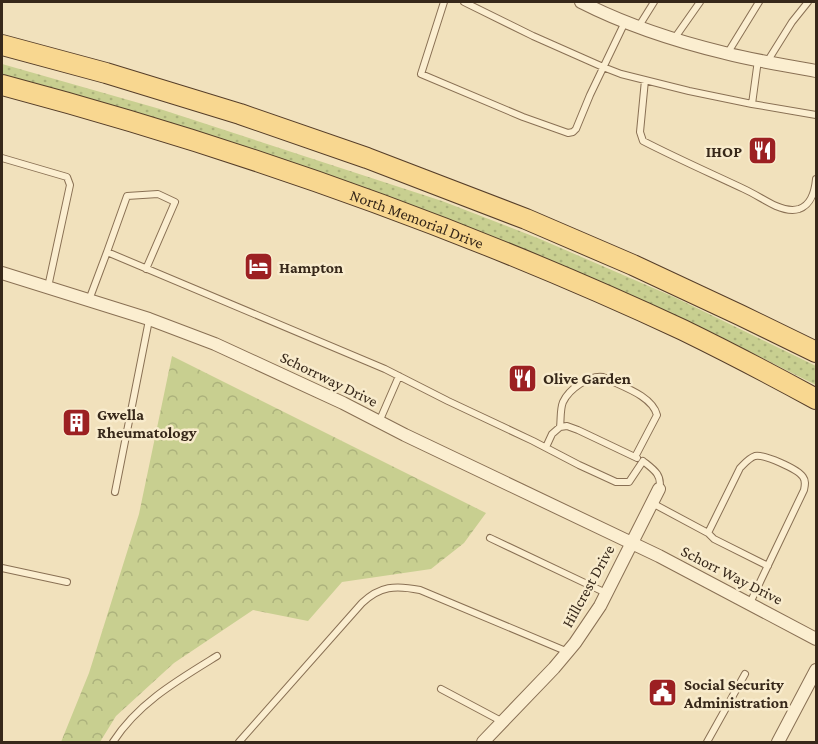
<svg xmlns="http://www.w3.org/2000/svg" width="818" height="744" font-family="'Crimson Pro',serif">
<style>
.grass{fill:url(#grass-dots)}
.forest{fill:url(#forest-crowns)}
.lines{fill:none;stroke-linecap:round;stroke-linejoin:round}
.service-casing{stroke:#897054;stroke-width:8}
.minor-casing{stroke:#897054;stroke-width:14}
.primary-casing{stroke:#563e29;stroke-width:22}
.service{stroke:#fbeed0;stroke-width:6}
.minor{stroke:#fbeed0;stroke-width:12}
.primary{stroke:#f8d790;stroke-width:20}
.labels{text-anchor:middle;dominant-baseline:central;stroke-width:5;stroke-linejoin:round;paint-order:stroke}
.poi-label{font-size:16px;font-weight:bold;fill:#37281a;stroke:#f8ebcc;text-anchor:start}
.street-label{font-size:16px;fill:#37281a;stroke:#f8ebcc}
</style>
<defs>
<pattern id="grass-dots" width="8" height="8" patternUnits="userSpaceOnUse" patternTransform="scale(1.5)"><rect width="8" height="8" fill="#c8cf90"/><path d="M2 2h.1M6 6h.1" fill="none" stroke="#acb27c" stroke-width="1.8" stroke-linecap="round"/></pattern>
<pattern id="forest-crowns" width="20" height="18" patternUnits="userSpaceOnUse" patternTransform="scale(1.5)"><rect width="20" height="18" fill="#c8cf90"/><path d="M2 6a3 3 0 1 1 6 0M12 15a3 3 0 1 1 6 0" fill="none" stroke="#acb27c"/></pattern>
</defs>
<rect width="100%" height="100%" fill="#f1e1bc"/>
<path class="grass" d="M 2,64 L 160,109 L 442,201 L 540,239 L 674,297 L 816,366 L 816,385 C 761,357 706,329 650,304 C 549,259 447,217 343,180 C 231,140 116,107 2,74 Z"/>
<path class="forest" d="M 172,356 L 486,513 L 464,543 L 431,569 L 342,582 L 308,621 L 253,610 L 174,663 L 116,716 L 100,742 L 61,742 L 89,673 L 139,514 Z"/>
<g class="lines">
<defs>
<path id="service" d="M 444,2 L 421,74 L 523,117 L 568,133 L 573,132 L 576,129 L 590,95 L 625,22
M 464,2 L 533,36 L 603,67 L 621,74 L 689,91 L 752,104 L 758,60
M 639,26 L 654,2
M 674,39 L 700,2
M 727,54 L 759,2
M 767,62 L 792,22 L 808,2
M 645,80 L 640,132 L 643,141 C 676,158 710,173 744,189 C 755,194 765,201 776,206 C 783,209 792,211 799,209 C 811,205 815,190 816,179
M 752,104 L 816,115
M 2,158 L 67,177 L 70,185 L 48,287
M 107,252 L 127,196 L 158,194 L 175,202 L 146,269
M 89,300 L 107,252 L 385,369 L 448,401 L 533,441 L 579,465 L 616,482 L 629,482 L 643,461 C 653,469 663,475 659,489
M 379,422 L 399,376
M 560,427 C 561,420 560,409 563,402 C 569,389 589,375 603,377 C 620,386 652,395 657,415 L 635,457
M 546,447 L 552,434 L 560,427 L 567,426 L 578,430 L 637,458
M 115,492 L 149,320
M 652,503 L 708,533 L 714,539 L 768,566
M 708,533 L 740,468 C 745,463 749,458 755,456 C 764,454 798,469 803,477 C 806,481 805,485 804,490 L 750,603
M 490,538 L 606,593
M 2,568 L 67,582
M 441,689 L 503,722
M 113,742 C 138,703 178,680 217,656
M 239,742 L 362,603 C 380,586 395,585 420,590 L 568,652
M 707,742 L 745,674"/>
<path id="minor" d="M 581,2 C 626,25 675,41 725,53 C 755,61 786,65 816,71
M 2,273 L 149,319 L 215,344 L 343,403 L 405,435 L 659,556 L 816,639
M 483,742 L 554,668 L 575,643 L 600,606 L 659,489
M 778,742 L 816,670"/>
<g id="primary">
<path d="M 2,45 L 106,73 L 240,114 L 367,158 L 526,219 L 633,265 L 740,315 L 816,352"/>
<path id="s1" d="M 2,85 C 235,147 464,228 683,330 C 728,352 772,375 816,399"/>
</g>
</defs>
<use href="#service" class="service-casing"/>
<use href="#minor" class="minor-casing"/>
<use href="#primary" class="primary-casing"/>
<use href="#service" class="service"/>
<use href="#minor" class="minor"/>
<use href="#primary" class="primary"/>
</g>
<defs>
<symbol id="restaurant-square" viewBox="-11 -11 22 22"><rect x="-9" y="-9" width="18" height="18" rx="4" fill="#9c2022" stroke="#f8ebcc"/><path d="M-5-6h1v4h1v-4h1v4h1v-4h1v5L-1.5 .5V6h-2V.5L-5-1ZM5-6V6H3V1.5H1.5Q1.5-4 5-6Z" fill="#fff"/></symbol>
<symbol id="hotel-square" viewBox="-11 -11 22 22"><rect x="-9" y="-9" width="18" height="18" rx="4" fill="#9c2022" stroke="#f8ebcc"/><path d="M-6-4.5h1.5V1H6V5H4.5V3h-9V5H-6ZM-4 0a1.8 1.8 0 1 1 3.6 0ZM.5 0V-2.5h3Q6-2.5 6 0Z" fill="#fff"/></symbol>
<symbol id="building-square" viewBox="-11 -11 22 22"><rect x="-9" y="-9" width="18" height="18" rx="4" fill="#9c2022" stroke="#f8ebcc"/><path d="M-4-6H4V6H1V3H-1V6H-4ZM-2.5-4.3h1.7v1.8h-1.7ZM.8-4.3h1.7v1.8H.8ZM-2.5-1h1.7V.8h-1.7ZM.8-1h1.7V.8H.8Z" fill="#fff"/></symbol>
<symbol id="civic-square" viewBox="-11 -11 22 22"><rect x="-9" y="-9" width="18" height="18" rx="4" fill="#9c2022" stroke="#f8ebcc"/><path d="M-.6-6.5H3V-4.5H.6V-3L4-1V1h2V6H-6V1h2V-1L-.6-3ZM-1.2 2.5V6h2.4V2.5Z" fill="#fff"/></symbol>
</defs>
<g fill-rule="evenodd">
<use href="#restaurant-square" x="746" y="134" width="33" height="33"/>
<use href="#hotel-square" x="242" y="250" width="33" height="33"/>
<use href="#restaurant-square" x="506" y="362" width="33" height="33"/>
<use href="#building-square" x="60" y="406" width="33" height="33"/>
<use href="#civic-square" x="646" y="676" width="33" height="33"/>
</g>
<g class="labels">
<g class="poi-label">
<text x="742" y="151" text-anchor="end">IHOP</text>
<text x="279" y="267">Hampton</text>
<text x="543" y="378">Olive Garden</text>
<text x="97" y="414">Gwella<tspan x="97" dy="18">Rheumatology</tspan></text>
<text x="684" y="684">Social Security<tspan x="684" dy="18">Administration</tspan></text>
</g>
<g class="street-label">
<text stroke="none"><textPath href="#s1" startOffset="436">North Memorial Drive</textPath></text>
<text transform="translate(329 379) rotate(26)">Schorrway Drive</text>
<text transform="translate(732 575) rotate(27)">Schorr Way Drive</text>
<text transform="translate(588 586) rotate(-61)">Hillcrest Drive</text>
</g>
</g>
<rect width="818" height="744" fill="none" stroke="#37281a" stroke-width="6"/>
</svg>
